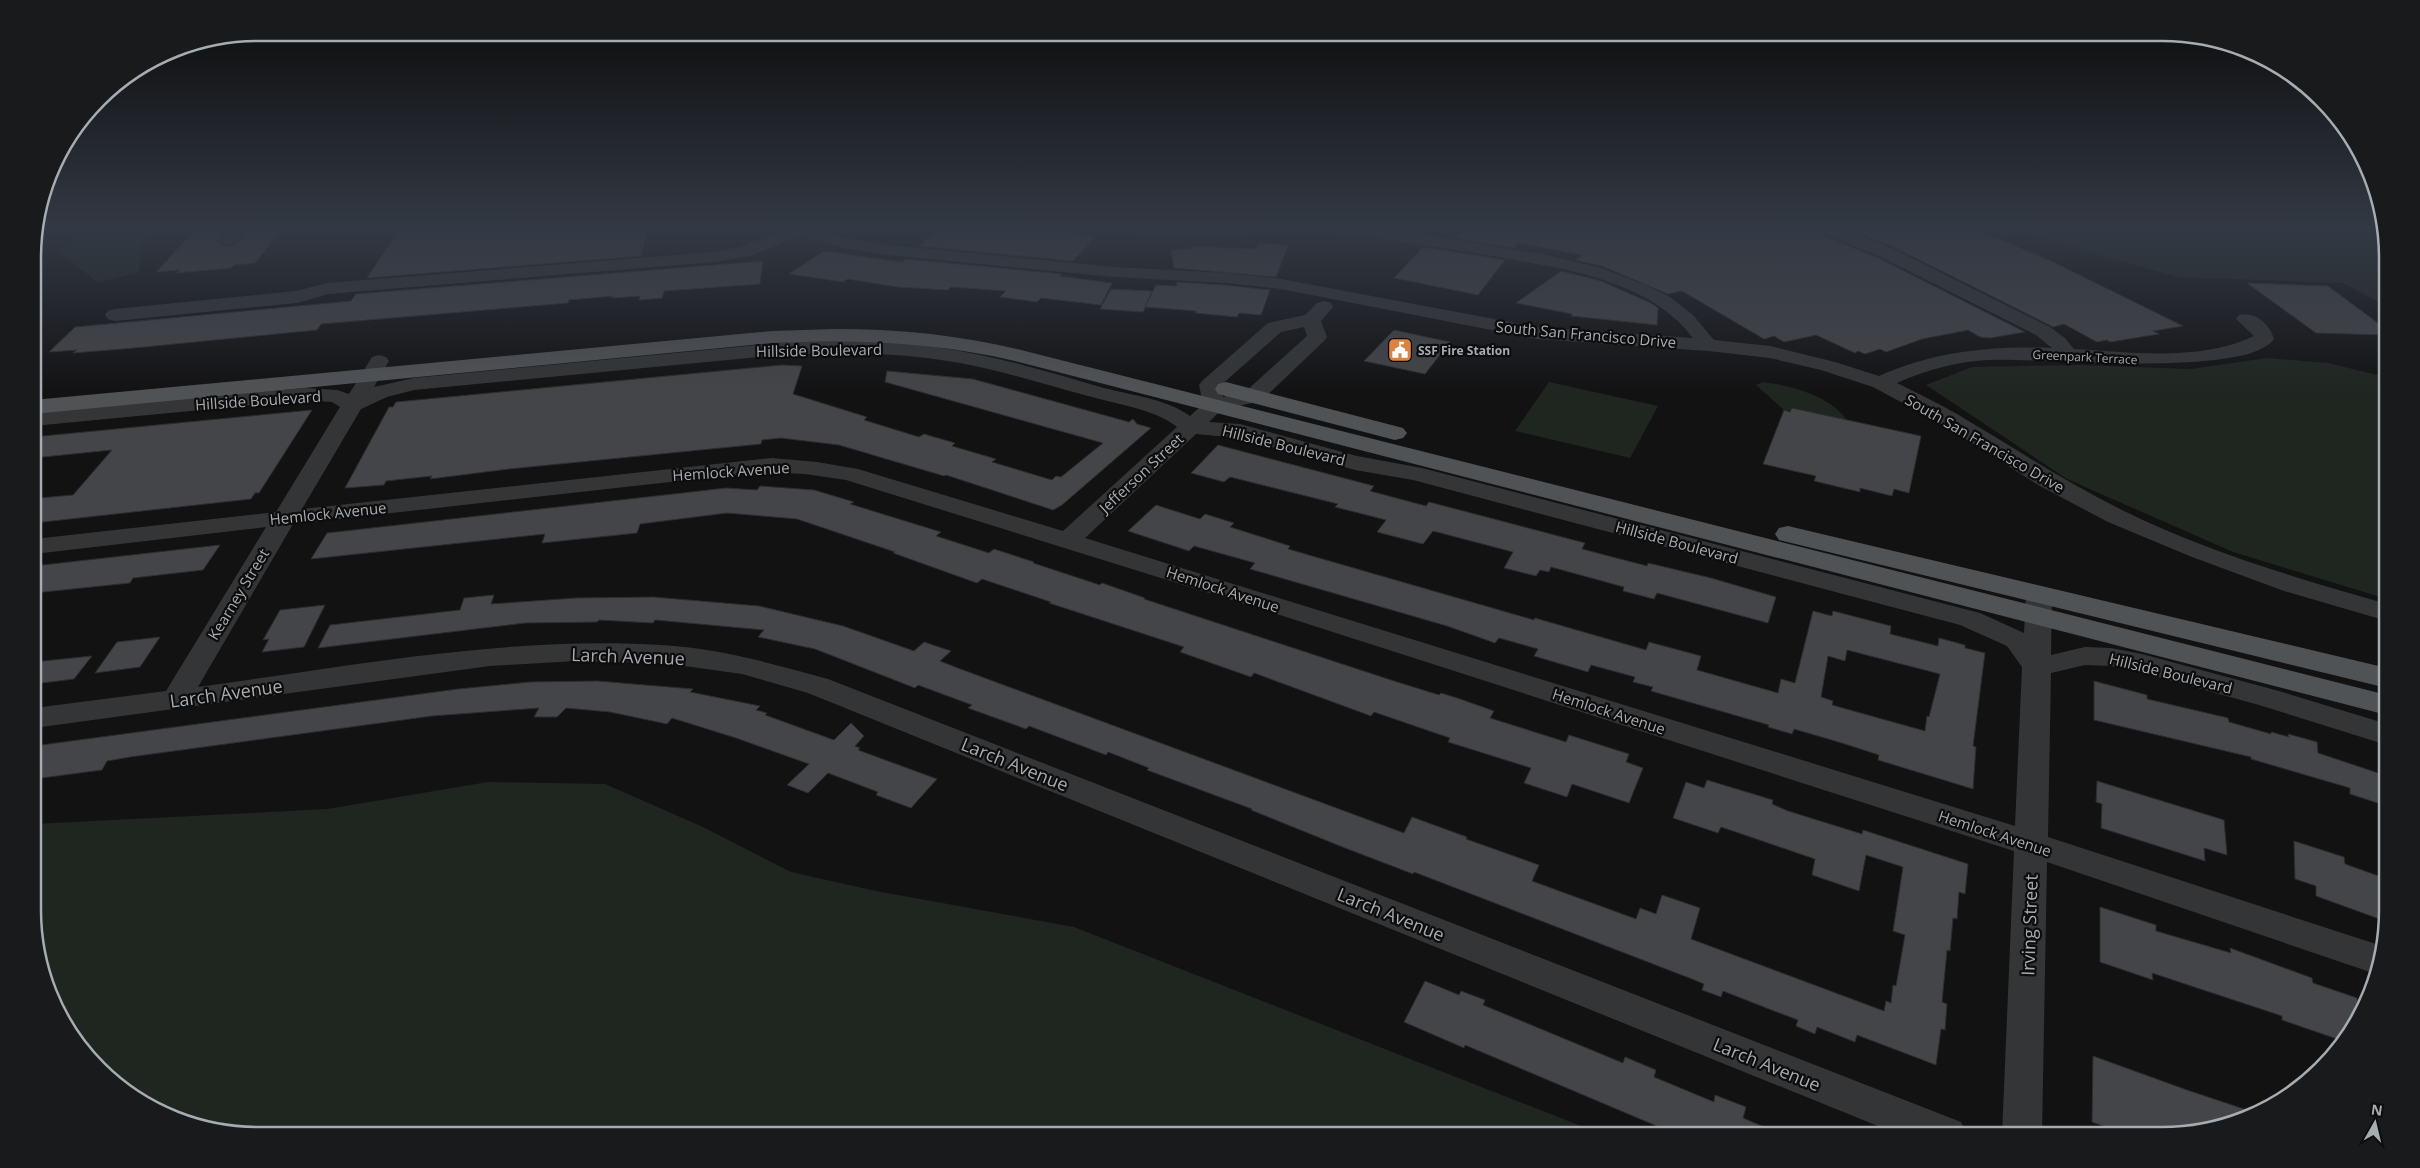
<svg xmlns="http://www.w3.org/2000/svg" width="2420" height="1168" font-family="'Open Sans',sans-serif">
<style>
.green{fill:#1f251f}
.building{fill:#444548;stroke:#2c2d2f;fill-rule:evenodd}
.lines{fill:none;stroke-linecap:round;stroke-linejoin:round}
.minor{fill:#333537;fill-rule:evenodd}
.major{fill:#505356;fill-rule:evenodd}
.labels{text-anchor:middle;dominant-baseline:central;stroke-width:4.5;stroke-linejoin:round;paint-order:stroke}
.far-poi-label{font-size:12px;font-weight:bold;fill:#a5acb2;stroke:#0d0d0e;text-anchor:start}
.far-street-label{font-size:12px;fill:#a5acb2;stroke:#0d0d0e}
.street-label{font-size:15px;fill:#a5acb2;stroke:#0d0d0e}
.near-street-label{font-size:18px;fill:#a5acb2;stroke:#0d0d0e}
.rim{fill:none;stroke:#a5acb2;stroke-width:2.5}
</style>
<rect width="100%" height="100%" fill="#121213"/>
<path class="green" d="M 88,230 L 156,230 L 141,242 L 139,272 L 98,283 L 61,253 Z
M 2021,230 L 2386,230 L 2386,306 L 2343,283 L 2178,277 L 2112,259 Z
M 2267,358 L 2328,363 L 2386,377 L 2387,599 L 2233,552 L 2067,479 L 1926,385 L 1972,367 L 2078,365 L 2191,369 Z
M 1549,382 L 1658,406 L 1630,458 L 1515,431 Z
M 1763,382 C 1792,386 1829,395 1847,420 L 1784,410 L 1756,385 Z
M 488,782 L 605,784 L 703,827 L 791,872 L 876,891 L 1074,927 L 1604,1135 L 258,1135 L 159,1112 L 79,1047 L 50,996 L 34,939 L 34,824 L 327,809 Z"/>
<path class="building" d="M 195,230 L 226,230 L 217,240 L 222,246 L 235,245 L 249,230 L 281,230 L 255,263 L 234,265 L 231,268 L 176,273 L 180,270 L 156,272 Z
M 399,230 L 648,230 L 641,256 L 367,278 Z
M 936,230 L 1053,230 L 1096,236 L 1073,261 L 919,246 Z
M 1462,230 L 1821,230 L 1824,236 L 1878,258 L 2025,332 L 1990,338 L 1980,337 L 1968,330 L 1922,339 L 1886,352 L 1880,349 L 1865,354 L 1858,351 L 1855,353 L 1816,335 L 1784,342 L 1774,336 L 1764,339 L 1682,291 L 1668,294 L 1602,266 L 1576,260 L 1583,255 L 1518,243 L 1514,248 L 1455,238 Z
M 1851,230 L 1978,230 L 2049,260 L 2183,326 L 2153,331 L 2159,334 L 2110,342 L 2107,340 L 2097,342 L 2064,324 L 2053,327 L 1892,246 Z
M 1258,243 L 1288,245 L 1276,277 L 1174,268 L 1171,250 L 1191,249 L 1191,246 L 1256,249 Z
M 1423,247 L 1474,255 L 1505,260 L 1478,295 L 1394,278 Z
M 824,251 L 902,262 L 906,259 L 1062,274 L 1060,276 L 1112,283 L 1101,305 L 1041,298 L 1037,302 L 1000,297 L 1006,291 L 951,287 L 948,290 L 897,287 L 848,279 L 843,282 L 789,274 Z
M 763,261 L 760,284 L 664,291 L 662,298 L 639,300 L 640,296 L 612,298 L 613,296 L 569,300 L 568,303 L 321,324 L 317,330 L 134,348 L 73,353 L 77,350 L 49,352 L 75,327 L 351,301 L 356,294 Z
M 1561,271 L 1601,281 L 1651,303 L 1658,308 L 1657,325 L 1571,316 L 1572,314 L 1516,303 Z
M 1176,282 L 1225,285 L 1270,290 L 1261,315 L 1239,313 L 1237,317 L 1195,313 L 1196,311 L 1145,307 L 1156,285 L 1177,286 Z
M 2247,283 L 2328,286 L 2386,329 L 2386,335 L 2316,333 Z
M 1111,289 L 1152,291 L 1143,312 L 1100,309 Z
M 1394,330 L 1450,342 L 1425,374 L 1364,361 Z
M 782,365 L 802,366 L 793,394 L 867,417 L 864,420 L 919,437 L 924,434 L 955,443 L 952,446 L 996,459 L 992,462 L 1052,480 L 1056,476 L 1061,477 L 1103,443 L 885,382 L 887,371 L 973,379 L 1129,422 L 1133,419 L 1137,424 L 1151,428 L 1062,505 L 1053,510 L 946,475 L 944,476 L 839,445 L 781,438 L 762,440 L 761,444 L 509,469 L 430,479 L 432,476 L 386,481 L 384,485 L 345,488 L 389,407 L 393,407 L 396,402 Z
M 1792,408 L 1921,436 L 1909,493 L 1894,489 L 1892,496 L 1860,488 L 1860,492 L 1814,481 L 1816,476 L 1763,464 L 1784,410 L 1790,412 Z
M 312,410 L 259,493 L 255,493 L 251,499 L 34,523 L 34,505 L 40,498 L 73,495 L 112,450 L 33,458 L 33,437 Z
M 1218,445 L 1374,486 L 1370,491 L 1426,506 L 1429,502 L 1475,514 L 1585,543 L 1582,549 L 1647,566 L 1648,563 L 1711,578 L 1776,597 L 1768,623 L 1657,593 L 1654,599 L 1623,591 L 1624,587 L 1551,567 L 1549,572 L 1540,570 L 1536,576 L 1504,568 L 1513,552 L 1433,531 L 1423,544 L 1377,532 L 1386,520 L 1335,507 L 1338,504 L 1230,477 L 1224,482 L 1191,473 Z
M 760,486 L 814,490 L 854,502 L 850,504 L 941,532 L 936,536 L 989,553 L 994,549 L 1034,562 L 1033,563 L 1100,585 L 1102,583 L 1145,598 L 1144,599 L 1394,681 L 1439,695 L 1441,693 L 1460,699 L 1494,711 L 1490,718 L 1566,742 L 1569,735 L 1629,754 L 1626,762 L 1643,768 L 1629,803 L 1572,784 L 1567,797 L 1524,783 L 1531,768 L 1448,742 L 1450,738 L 1374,712 L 1371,716 L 1254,673 L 1251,677 L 1180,652 L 1184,647 L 1049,603 L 1051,602 L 982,579 L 977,583 L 893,553 L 895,552 L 797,519 L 727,513 L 640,524 L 637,533 L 542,543 L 545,534 L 311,559 L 327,533 L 700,491 L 726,488 L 757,490 Z
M 1156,505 L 1200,519 L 1205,514 L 1234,523 L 1230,527 L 1290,546 L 1288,549 L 1534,620 L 1535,618 L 1646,650 L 1649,642 L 1701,656 L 1697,670 L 1778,693 L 1781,679 L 1795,683 L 1813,611 L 1832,616 L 1833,611 L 1891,626 L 1890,634 L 1938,646 L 1939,638 L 1965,645 L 1965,648 L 1985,653 L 1973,746 L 1976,747 L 1973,789 L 1878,760 L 1879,755 L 1842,743 L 1794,729 L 1792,734 L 1768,727 L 1769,725 L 1651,691 L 1653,687 L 1633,682 L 1635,677 L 1591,665 L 1588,672 L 1534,656 L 1538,649 L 1499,638 L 1495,643 L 1447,626 L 1250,569 L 1255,563 L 1194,546 L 1189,551 L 1128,531 ZM 1847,650 L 1940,674 L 1929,717 L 1927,716 L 1925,731 L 1832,705 L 1833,701 L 1821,697 L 1828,656 L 1845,661 Z
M 220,545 L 203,570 L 133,578 L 130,583 L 34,593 L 34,566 Z
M 494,595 L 491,604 L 576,598 L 653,597 L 759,606 L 843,626 L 914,651 L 924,642 L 951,651 L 940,661 L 955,667 L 1404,833 L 1412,817 L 1467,837 L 1466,839 L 1539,865 L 1532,881 L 1636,919 L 1640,908 L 1656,914 L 1662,895 L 1700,908 L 1691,939 L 1884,1011 L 1886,1001 L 1891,1003 L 1893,985 L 1896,986 L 1905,935 L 1893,931 L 1903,867 L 1866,855 L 1859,891 L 1812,875 L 1815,859 L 1721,827 L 1718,833 L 1673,818 L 1686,782 L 1704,788 L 1707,780 L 1773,800 L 1772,804 L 1788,811 L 1862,834 L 1863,830 L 1968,864 L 1965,894 L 1959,892 L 1957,919 L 1953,918 L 1950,951 L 1947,950 L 1942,1002 L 1947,1004 L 1945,1030 L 1941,1029 L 1936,1065 L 1857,1035 L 1855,1042 L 1817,1027 L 1815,1034 L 1796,1026 L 1798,1020 L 1769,1009 L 1723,991 L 1721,997 L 1702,990 L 1704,984 L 1692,979 L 1414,872 L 1413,874 L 1340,846 L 1251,810 L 1252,809 L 1147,770 L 1149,768 L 1108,752 L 1106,755 L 1029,726 L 1026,729 L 968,708 L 972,705 L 918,685 L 915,688 L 815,649 L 758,637 L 764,630 L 655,620 L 653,623 L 599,620 L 597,622 L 525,623 L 318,648 L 330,625 L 460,610 L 464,598 Z
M 325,605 L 304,647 L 262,652 L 269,639 L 263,640 L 280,610 Z
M 160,637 L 140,667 L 95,673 L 117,642 Z
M 92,656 L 74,679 L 34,684 L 34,662 Z
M 597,681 L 693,689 L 690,692 L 760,706 L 756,710 L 767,713 L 765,715 L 834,740 L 851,723 L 864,736 L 855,746 L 860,748 L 858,750 L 937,779 L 911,808 L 876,795 L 878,792 L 828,773 L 808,793 L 787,785 L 809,764 L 736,738 L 672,718 L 667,724 L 610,712 L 566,708 L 557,717 L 534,717 L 539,708 L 432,716 L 130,757 L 107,761 L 102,770 L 34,779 L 34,746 L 458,689 L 530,682 Z
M 2094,681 L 2147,695 L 2147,699 L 2228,718 L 2229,722 L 2271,734 L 2271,732 L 2289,737 L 2288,734 L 2317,742 L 2318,753 L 2387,776 L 2387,806 L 2350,794 L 2350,788 L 2251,759 L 2251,757 L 2094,720 Z
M 2097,781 L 2224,820 L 2227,855 L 2204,848 L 2205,861 L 2101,828 L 2102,804 L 2096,802 Z
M 2294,841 L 2344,857 L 2345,864 L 2387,879 L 2388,910 L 2385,921 L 2316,896 L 2316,886 L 2295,879 Z
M 2100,907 L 2156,925 L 2156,931 L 2231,953 L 2230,948 L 2312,978 L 2313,983 L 2357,998 L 2360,1016 L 2343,1041 L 2282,1020 L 2282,1016 L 2152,973 L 2153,980 L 2100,962 Z
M 1425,981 L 1459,995 L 1461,991 L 1485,1000 L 1483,1005 L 1623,1063 L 1625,1057 L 1656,1070 L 1654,1077 L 1714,1102 L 1715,1095 L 1746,1107 L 1743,1118 L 1783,1135 L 1678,1135 L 1465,1045 L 1464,1048 L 1404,1022 Z
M 2093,1056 L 2187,1090 L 2256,1113 L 2235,1123 L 2176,1135 L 2128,1135 L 2092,1122 Z"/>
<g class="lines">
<path class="minor" d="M 229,230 L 247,230 L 234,244 L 222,244 L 219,240 Z
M 786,230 L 817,230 L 846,238 L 888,245 L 1114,267 L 1225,273 L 1281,279 L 1537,327 L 1693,338 C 1647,278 1562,269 1493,256 C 1444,248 1395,240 1346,235 L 1340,234 L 1338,230 L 1403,231 L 1546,255 L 1601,268 L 1648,286 L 1670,297 L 1693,315 L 1714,340 L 1770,346 L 1835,362 L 1879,376 C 1935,351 1992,346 2052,348 L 2036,335 L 1879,256 L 1825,234 L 1823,230 L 1846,230 L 1891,248 L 2050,327 L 2065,338 L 2074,349 C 2131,352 2200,362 2254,336 L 2236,319 L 2239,315 C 2255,311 2270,324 2274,339 C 2246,379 2039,357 1988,360 C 1955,362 1926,370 1897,383 C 1917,393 1938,403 1957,414 C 2013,447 2065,482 2124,511 C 2205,551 2299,579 2387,604 L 2387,621 L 2284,591 L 2192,557 L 2108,522 L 2040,486 L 1940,423 L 1873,387 L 1821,370 L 1770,358 L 1708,351 L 1537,339 L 1281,289 L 1225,283 L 1114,277 L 888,255 L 845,248 L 801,236 L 750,256 L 715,262 L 328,294 L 297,303 L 115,321 L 108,319 L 105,315 L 108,311 L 115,309 L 296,291 L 327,283 L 715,252 L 740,247 Z
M 1137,230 L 1245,230 L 1243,234 L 1237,235 L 1144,237 L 1138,236 Z
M 1324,301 L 1331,303 L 1333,307 L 1321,321 L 1327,337 L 1324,341 L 1261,401 L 1221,410 L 1209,422 L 1240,424 L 1357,456 L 1422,468 L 1980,613 L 2024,633 L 2026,594 L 2030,588 L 2039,586 L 2048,588 L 2052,594 L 2051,655 L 2085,647 L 2111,648 L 2142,654 L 2279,691 L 2387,724 L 2387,745 L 2259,705 L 2140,672 L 2111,666 L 2085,665 L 2051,673 L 2048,837 L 2379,945 L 2373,973 L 2047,862 L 2042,1135 L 2002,1135 L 2014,851 L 1283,616 L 846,480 L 805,474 L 760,472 L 293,524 L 198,687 C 351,666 506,636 661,645 C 719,648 773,664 828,679 L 1961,1122 L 1967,1135 L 1900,1135 L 808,693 L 742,674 L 663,663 L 576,661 L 490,666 L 34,728 L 34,708 L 166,691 L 266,527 L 34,554 L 34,539 L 276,512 L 340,407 L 332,402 L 305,400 L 33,426 L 33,412 L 305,388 L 337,390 L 349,394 L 372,357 L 379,355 L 386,357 L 389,361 L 374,387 L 414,378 L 791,342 C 841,341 892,340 942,348 C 997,356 1051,373 1104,388 C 1131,395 1167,399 1190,416 L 1203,404 L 1199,385 L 1202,381 L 1268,323 L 1305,315 L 1317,303 ZM 1304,327 L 1307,336 L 1246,391 L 1223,397 L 1220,386 L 1281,332 ZM 846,353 C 878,354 909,355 941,360 C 992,367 1042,384 1092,397 C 1120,405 1154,409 1177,427 L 1063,531 L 858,469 L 817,462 L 772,458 L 302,509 L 361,409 L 387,397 L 414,390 L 791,354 ZM 1196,434 L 1239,438 L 1355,470 L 1413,480 L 1960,625 L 2007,646 L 2022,667 L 2015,826 L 1085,538 Z"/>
<path class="major" d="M 834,329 C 899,329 962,335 1025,351 L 2387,695 L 2387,715 L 1015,361 C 935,342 855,339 773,343 L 33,414 L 33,400 L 773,331 Z
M 1226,382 L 1403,428 L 1407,433 L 1403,438 L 1395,440 L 1218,394 L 1215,389 L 1218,384 Z
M 1788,526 L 2387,668 L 2387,688 L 1779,540 L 1775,534 L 1779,528 Z"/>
</g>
<linearGradient id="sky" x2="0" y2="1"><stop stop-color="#0a0a0a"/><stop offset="0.58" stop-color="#333944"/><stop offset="1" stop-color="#333944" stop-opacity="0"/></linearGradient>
<rect width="2420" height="394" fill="url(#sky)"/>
<defs>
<symbol id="civic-square" viewBox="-11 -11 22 22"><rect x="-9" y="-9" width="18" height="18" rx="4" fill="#db8442" stroke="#0d0d0e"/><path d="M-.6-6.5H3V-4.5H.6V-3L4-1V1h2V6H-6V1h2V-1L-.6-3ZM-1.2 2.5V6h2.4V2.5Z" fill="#fff"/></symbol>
</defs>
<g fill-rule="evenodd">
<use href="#civic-square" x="1386" y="336" width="28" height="28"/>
</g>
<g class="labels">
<g class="far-poi-label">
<text x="1418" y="350">SSF Fire Station</text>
</g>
<g class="far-street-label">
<text transform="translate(2085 357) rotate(3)">Greenpark Terrace</text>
</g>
<g class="street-label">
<text transform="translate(1586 334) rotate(5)">South San Francisco Drive</text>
<text transform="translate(819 350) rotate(-1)">Hillside Boulevard</text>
<text transform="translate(258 400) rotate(-4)">Hillside Boulevard</text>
<text transform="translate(1985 443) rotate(30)">South San Francisco Drive</text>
<text transform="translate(1284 445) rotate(14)">Hillside Boulevard</text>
<text transform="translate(731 471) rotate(-4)">Hemlock Avenue</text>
<text transform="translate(1141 473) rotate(-43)">Jefferson Street</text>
<text transform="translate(328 513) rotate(-6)">Hemlock Avenue</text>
<text transform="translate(1677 542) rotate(15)">Hillside Boulevard</text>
<text transform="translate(1223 589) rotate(18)">Hemlock Avenue</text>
<text transform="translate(238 594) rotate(-59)">Kearney Street</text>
<text transform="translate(2171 673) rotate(14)">Hillside Boulevard</text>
<text transform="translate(1609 711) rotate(18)">Hemlock Avenue</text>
<text transform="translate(1995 833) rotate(18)">Hemlock Avenue</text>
</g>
<g class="near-street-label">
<text transform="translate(628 656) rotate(2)">Larch Avenue</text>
<text transform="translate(226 693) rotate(-8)">Larch Avenue</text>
<text transform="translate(1015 764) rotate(22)">Larch Avenue</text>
<text transform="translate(1391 914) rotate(22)">Larch Avenue</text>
<text transform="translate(2029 925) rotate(-88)">Irving Street</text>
<text transform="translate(1767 1064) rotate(22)">Larch Avenue</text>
</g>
</g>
<path d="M0 0H2420V1168H0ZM258 41H2162A217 217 0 0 1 2379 258V910A217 217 0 0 1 2162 1127H258A217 217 0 0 1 41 910V258A217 217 0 0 1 258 41Z" fill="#191a1b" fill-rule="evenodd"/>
<path class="rim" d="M258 41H2162A217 217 0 0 1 2379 258V910A217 217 0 0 1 2162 1127H258A217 217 0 0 1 41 910V258A217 217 0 0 1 258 41Z"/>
<g transform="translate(2375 1123) rotate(8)" stroke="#0d0d0e" stroke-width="4" paint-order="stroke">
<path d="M0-4L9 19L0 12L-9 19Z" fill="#a5acb2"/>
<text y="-8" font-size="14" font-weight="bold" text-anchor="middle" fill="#a5acb2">N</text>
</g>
</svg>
